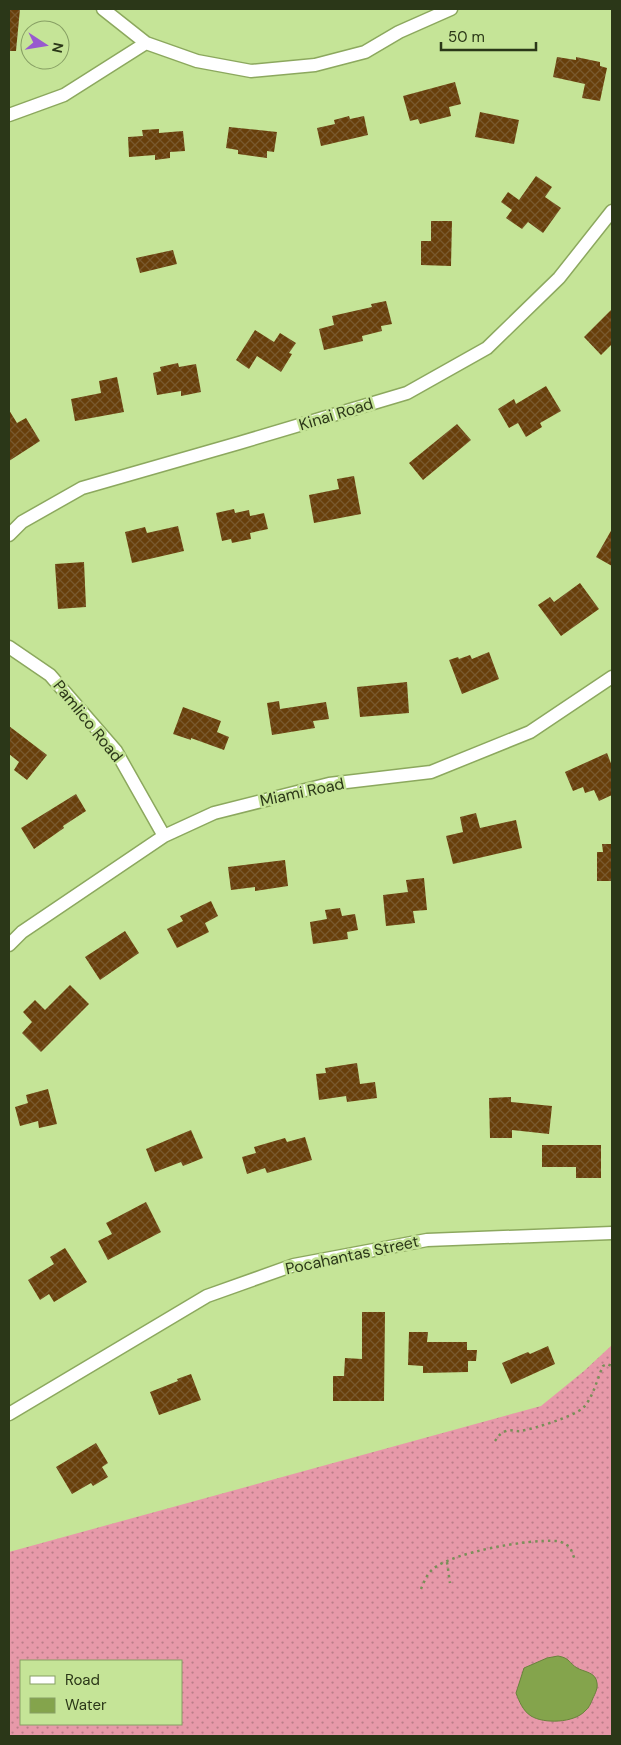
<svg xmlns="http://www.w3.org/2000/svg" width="621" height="1745" font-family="'DM Sans',sans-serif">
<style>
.grass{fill:url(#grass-dots);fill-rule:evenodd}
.water{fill:#84a44c;stroke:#69833c}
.building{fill:url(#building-cross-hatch)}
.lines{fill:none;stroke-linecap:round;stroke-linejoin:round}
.minor-casing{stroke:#8ca85e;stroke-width:15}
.path{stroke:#7a8f59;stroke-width:2.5;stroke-dasharray:2.5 4;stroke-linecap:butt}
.minor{stroke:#fff;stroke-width:12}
.labels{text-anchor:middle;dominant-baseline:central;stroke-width:5;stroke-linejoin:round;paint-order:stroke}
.street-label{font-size:16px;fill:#2b3718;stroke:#c5e497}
</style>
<defs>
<pattern id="grass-dots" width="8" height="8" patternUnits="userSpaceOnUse" patternTransform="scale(1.25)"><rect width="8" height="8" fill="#e799a9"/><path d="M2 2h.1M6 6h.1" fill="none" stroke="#bb7e89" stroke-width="1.8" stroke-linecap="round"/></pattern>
<pattern id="building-cross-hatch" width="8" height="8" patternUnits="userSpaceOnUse" patternTransform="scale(1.25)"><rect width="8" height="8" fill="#683f0b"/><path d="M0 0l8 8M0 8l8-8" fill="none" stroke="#79592e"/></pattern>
</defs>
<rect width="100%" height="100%" fill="#c5e497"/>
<path class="grass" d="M 612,1345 L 612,1736 L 9,1736 L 9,1552 L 541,1406 L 584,1371 ZM 21,1661 L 181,1661 L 181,1724 L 21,1724 Z"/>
<path class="water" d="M 558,1656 C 570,1658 569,1663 577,1668 C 584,1672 596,1672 597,1683 C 598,1688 595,1694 593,1698 C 591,1703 589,1708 585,1711 C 574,1723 544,1724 531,1716 C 523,1711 519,1701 516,1693 L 524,1668 L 547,1658 Z"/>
<path class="building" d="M 9,9 L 20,9 L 16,51 L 9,51 Z
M 557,57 L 576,60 L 576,57 L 600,62 L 600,66 L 607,68 L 600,101 L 582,98 L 585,84 L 553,77 Z
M 455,82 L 461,104 L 449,107 L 451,116 L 420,124 L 418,119 L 410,121 L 403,96 Z
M 480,112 L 519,120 L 514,144 L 475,137 Z
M 349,116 L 350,119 L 364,116 L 368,135 L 321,146 L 317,128 L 335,124 L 334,120 Z
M 229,127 L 277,132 L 274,152 L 267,151 L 267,158 L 238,154 L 238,150 L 226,148 Z
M 159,129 L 159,133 L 183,131 L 185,151 L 170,152 L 170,158 L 155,160 L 155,155 L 129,157 L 128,137 L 143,136 L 142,130 Z
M 536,176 L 552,187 L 545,197 L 561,208 L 543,233 L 528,222 L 522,229 L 506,218 L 512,210 L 501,202 L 508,192 L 519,200 Z
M 431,221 L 452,221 L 451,266 L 421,265 L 421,241 L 431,241 Z
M 173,250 L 177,264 L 140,273 L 136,258 Z
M 386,301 L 392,324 L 381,326 L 382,331 L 362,336 L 363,341 L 324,350 L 319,329 L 334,325 L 332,316 L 372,307 L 371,304 Z
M 612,309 L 612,344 L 601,355 L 584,337 Z
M 255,330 L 274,342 L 280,333 L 296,343 L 289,353 L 292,354 L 281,372 L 257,356 L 249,369 L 236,360 Z
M 178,363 L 179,367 L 196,364 L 201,392 L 181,396 L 181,391 L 157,395 L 153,373 L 161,371 L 160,367 Z
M 117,377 L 124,412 L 75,421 L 71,399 L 101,393 L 99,381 Z
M 546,386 L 561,411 L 540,423 L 542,427 L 526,437 L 518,423 L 509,428 L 498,409 L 514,399 L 516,404 Z
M 9,410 L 17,423 L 26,418 L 40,441 L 9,461 Z
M 457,424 L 471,440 L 423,480 L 409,463 Z
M 354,476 L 361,514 L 314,523 L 309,495 L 339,489 L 337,479 Z
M 234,509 L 235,513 L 249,510 L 250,516 L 264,513 L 268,529 L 250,533 L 251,539 L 232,543 L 231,539 L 222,541 L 216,513 Z
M 178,526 L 184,551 L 132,563 L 125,532 L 145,527 L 147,533 Z
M 612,529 L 612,566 L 596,557 Z
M 84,562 L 86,607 L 58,609 L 55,564 Z
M 580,583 L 599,609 L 561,636 L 538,605 L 550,597 L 554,602 Z
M 489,652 L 499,679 L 462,694 L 449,660 L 458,657 L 459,659 L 470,655 L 472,659 Z
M 407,682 L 409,713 L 360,717 L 357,687 Z
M 279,701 L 280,709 L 326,702 L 329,719 L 313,721 L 315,728 L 272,735 L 267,703 Z
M 183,707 L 221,721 L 217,732 L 229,737 L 224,750 L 191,738 L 191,740 L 173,734 Z
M 9,726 L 47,755 L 27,780 L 14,770 L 19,762 L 9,754 Z
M 607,753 L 612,766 L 612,795 L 599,801 L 594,790 L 585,793 L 583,787 L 573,791 L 565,772 Z
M 76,794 L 86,811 L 63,826 L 64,828 L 34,849 L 21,828 Z
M 476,813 L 480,828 L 516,820 L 522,848 L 453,864 L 446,836 L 463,832 L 460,817 Z
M 602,844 L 612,844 L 612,881 L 597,881 L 597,852 L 603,852 Z
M 285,860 L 288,886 L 255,891 L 255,887 L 231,890 L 228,867 Z
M 424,878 L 427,910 L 413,911 L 415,923 L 386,926 L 383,895 L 408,892 L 406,880 Z
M 211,901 L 218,916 L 205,923 L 209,932 L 177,948 L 167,929 L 183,921 L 180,916 Z
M 340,908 L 342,916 L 355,914 L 358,930 L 347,932 L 348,939 L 313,944 L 310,922 L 327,919 L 325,910 Z
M 125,931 L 139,953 L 100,980 L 85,957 Z
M 70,985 L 89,1004 L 41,1052 L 22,1033 L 32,1022 L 23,1012 L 35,1000 L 45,1010 Z
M 357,1063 L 360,1084 L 375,1082 L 377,1098 L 347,1102 L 346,1096 L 319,1100 L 316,1074 L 326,1073 L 325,1068 Z
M 48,1089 L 57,1124 L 39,1128 L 38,1121 L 20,1126 L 15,1107 L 28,1103 L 26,1095 Z
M 511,1097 L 511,1102 L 552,1106 L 549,1134 L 512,1130 L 512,1138 L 490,1138 L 489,1098 Z
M 191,1130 L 203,1158 L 183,1166 L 181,1162 L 155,1172 L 146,1149 Z
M 305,1137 L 312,1160 L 267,1173 L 265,1168 L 247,1174 L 242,1157 L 256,1153 L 254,1147 L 285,1138 L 287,1142 Z
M 542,1145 L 601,1145 L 601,1178 L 576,1178 L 576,1167 L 542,1167 Z
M 146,1202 L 161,1232 L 108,1260 L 98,1241 L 112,1234 L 106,1223 Z
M 65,1248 L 87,1282 L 54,1302 L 49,1294 L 40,1300 L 28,1280 L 54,1264 L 50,1257 Z
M 362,1312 L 385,1312 L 384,1401 L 333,1401 L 333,1376 L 344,1376 L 345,1358 L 362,1359 Z
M 409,1332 L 428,1332 L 427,1342 L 467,1342 L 467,1350 L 477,1350 L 476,1361 L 468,1361 L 468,1372 L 423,1373 L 423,1366 L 408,1365 Z
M 548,1346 L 555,1364 L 511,1384 L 502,1363 L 528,1352 L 530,1354 Z
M 191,1374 L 201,1400 L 159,1415 L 150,1392 L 178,1381 L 177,1379 Z
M 96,1443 L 108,1463 L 102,1467 L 108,1477 L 93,1486 L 91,1483 L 72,1494 L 56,1467 Z"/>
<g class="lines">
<defs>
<path id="minor" d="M 103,9 L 146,43 L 197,61 L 251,71 L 315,65 L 365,52 L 399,32 L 451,9
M 9,115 L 64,95 L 146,43
M 9,535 L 22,522 L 82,488 L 239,443 L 407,393 L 487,348 L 559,278 L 612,211
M 9,647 L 50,675 L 116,751 L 164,836
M 9,945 L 22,932 L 164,836 L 214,813 L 329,784 L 431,772 L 530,732 L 612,677
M 9,1414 L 207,1296 L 294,1265 L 427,1240 L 612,1233"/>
</defs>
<use href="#minor" class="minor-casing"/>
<path class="path" d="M 495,1441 C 498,1437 500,1433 506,1431 C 511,1429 516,1432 521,1431 C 536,1428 572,1417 583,1408 C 593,1398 597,1379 603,1366 L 607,1364 L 612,1366
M 447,1562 L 450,1583
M 421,1589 C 424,1582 427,1574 433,1569 C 453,1552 529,1539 556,1541 C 561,1541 565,1544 570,1547 L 575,1560"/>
<use href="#minor" class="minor"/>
</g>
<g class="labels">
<g class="street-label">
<text transform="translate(336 414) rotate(-17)">Kinai Road</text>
<text transform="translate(88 721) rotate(51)">Pamlico Road</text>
<text transform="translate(302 792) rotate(-12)">Miami Road</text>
<text transform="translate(352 1255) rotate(-12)">Pocahantas Street</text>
</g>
</g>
<rect width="621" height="1745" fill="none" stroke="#2b3718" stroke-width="20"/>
<rect x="20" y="1660" width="162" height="65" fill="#c5e497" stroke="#879f64"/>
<rect x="30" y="1676" width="25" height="8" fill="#ffffff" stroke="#879f64"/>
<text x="65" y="1685" font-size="15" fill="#2b3718">Road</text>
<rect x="30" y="1698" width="25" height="15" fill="#84a44c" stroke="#879f64"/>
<text x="65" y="1710" font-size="15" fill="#2b3718">Water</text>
<g transform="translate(45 45) rotate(102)"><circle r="24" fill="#c5e497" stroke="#879f64"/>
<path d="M0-4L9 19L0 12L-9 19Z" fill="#9859cf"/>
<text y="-8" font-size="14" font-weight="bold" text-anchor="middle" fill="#2b3718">N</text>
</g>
<path d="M441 42v8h95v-8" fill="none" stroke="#2b3718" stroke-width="2.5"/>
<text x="448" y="42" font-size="15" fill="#2b3718" stroke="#c5e497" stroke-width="4" paint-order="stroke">50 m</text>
</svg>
